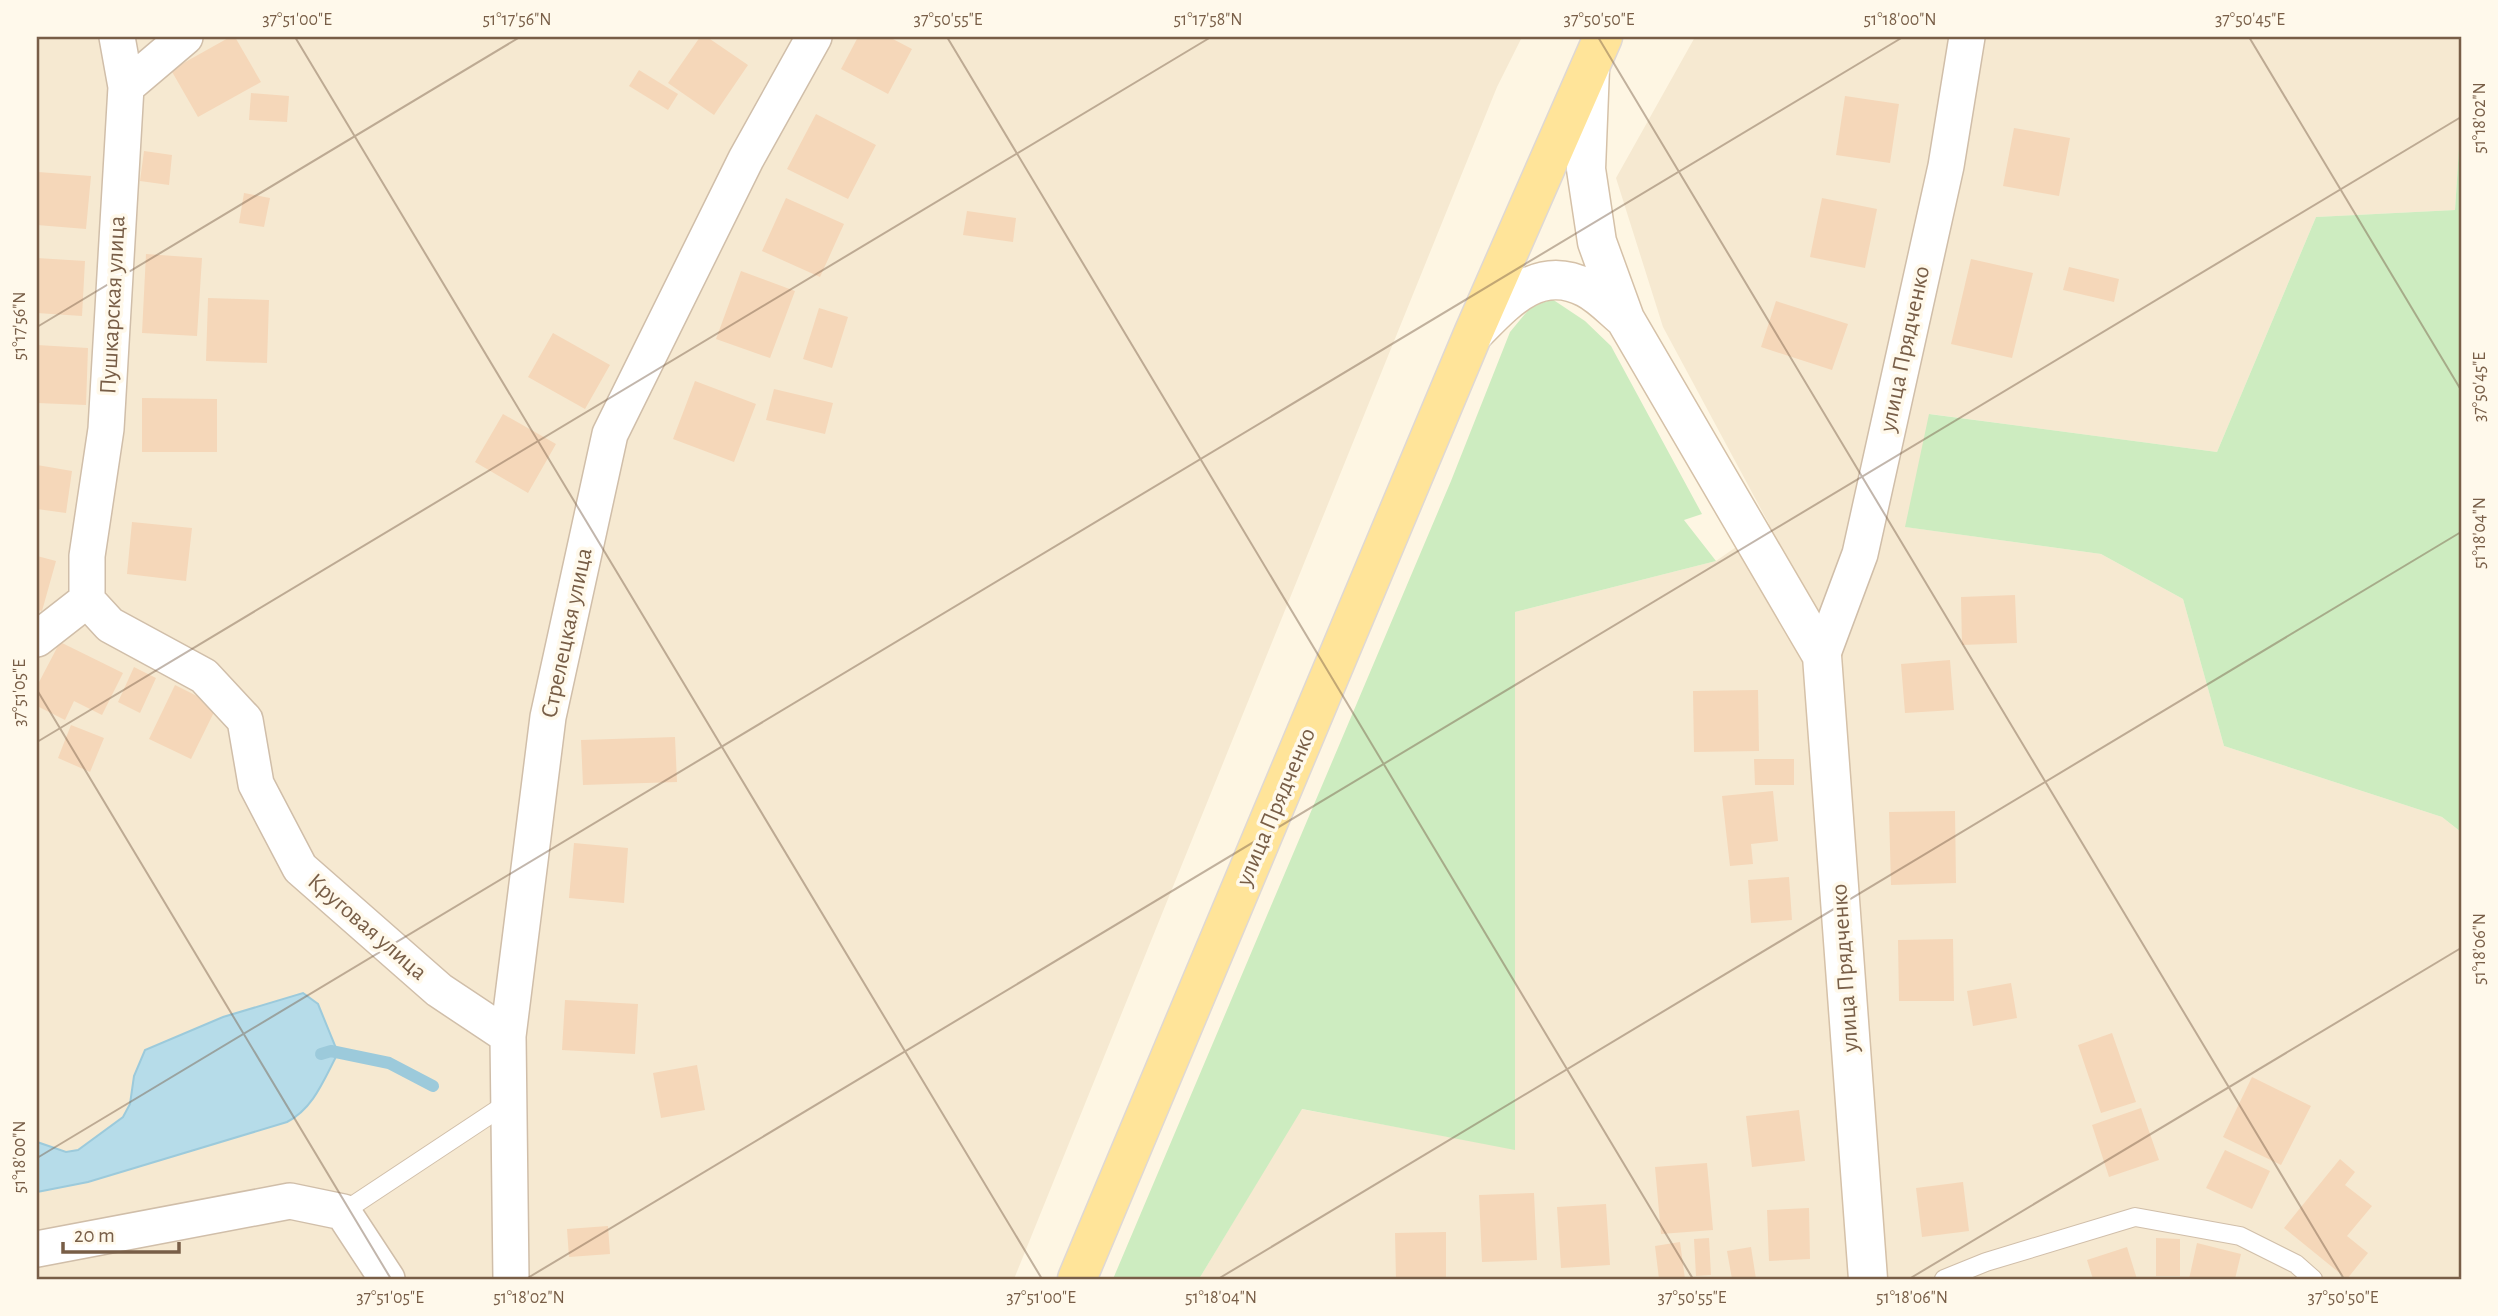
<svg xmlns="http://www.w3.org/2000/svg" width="2498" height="1316" font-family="'Alegreya Sans',sans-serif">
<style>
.residential{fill:#f6e9d1}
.green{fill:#cdecc0}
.water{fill:#b6dce9;stroke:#9ccadb;stroke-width:2}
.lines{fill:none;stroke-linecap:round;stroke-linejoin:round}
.stream{stroke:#9ccadb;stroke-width:12}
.building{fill:#f5d7b9}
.lane-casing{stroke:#d0bea9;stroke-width:20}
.street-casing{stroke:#d0bea9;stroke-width:38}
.secondary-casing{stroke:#d5c1a8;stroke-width:41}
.primary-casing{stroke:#dfd8d3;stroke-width:41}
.lane{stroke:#fff;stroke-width:18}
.street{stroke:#fff;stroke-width:35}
.secondary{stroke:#fff;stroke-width:38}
.primary{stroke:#ffe499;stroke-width:38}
.ticks{fill:none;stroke:#785e47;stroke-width:2;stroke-opacity:0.45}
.labels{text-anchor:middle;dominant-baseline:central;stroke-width:7;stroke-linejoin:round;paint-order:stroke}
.street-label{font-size:24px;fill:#785e47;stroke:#fff9eb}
.neatline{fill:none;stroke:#785e47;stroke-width:2.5}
.ticks-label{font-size:18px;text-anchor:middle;fill:#785e47}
</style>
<rect width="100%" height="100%" fill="#fef6e3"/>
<path class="residential" d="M 37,37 L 1522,37 L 1497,87 L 1014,1279 L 37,1279 Z
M 1695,37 L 2461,37 L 2461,118 L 2455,210 L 2316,217 L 2217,452 L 1930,414 L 1906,527 L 2101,554 L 2183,599 L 2224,746 L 2442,817 L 2461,832 L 2461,1279 L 1199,1279 L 1301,1109 L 1514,1149 L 1515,612 L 1716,561 L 1769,524 L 1663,327 L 1616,178 Z"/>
<path class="green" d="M 2461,118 L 2461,832 L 2442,817 L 2224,746 L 2183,599 L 2101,554 L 1905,527 L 1929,414 L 2217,452 L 2316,217 L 2455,210 Z
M 1552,299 L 1585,321 L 1611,346 L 1702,514 L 1684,520 L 1716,561 L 1515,612 L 1515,1150 L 1302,1109 L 1199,1279 L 1113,1279 L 1451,481 L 1510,332 L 1530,308 Z"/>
<path class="water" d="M 303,993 L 318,1004 L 338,1053 C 324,1079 314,1108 287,1122 L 88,1182 L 37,1192 L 37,1142 L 66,1152 L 78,1150 L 123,1117 L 130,1104 L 134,1076 L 145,1050 L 223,1017 Z"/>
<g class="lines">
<path class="stream" d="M 321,1054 L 331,1051 L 389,1063 L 433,1086"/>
</g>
<path class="building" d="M 230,37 L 235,37 L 261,82 L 198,117 L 171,70 Z
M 700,37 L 707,37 L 748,65 L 714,115 L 668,83 Z
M 858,37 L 889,37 L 912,49 L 888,94 L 841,69 Z
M 639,70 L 678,94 L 668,110 L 629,86 Z
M 251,93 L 289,96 L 287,122 L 249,120 Z
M 1845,96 L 1899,104 L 1890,163 L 1836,155 Z
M 816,114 L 876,145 L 848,199 L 787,169 Z
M 2014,128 L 2070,138 L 2059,196 L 2003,186 Z
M 144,151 L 172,155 L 169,185 L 140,181 Z
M 38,172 L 91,176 L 86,229 L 37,225 Z
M 244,193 L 270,198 L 264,227 L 239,223 Z
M 786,198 L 844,224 L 820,277 L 762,251 Z
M 1822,198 L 1877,209 L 1865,268 L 1810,257 Z
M 967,211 L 1016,218 L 1013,242 L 963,235 Z
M 146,254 L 202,258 L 197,336 L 142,333 Z
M 37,258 L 85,261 L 82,316 L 37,313 Z
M 1971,259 L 2033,273 L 2012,358 L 1951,344 Z
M 2069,267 L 2119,279 L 2114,302 L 2063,290 Z
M 741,271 L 795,291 L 770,358 L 716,339 Z
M 208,298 L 269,300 L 267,363 L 206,361 Z
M 1776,301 L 1848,324 L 1832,370 L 1761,347 Z
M 819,308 L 848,317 L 832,368 L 803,359 Z
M 553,333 L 610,365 L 585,409 L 528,377 Z
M 37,345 L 88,348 L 86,405 L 37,403 Z
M 695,381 L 756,404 L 734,462 L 673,439 Z
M 774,389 L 833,403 L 825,434 L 766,420 Z
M 142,398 L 217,399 L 217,452 L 142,452 Z
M 503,414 L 556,444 L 528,493 L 475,462 Z
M 37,465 L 72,471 L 66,513 L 37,509 Z
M 132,522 L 192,528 L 186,581 L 127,574 Z
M 37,556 L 56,561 L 42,611 L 37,610 Z
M 2015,595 L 2017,643 L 1962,645 L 1961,597 Z
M 60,642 L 123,673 L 102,715 L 74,701 L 65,720 L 37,706 L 37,686 Z
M 1950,660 L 1954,710 L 1905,713 L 1901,664 Z
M 134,667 L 156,678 L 140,713 L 118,702 Z
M 175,685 L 217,706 L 191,759 L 149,739 Z
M 1758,690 L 1759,751 L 1694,752 L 1693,691 Z
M 71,725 L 104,738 L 90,772 L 58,758 Z
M 675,737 L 677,782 L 583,785 L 581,740 Z
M 1754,759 L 1794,759 L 1794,785 L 1755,785 Z
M 1773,791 L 1778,841 L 1751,844 L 1753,864 L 1730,866 L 1722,796 Z
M 1955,811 L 1956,883 L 1891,885 L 1889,812 Z
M 574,843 L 628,848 L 624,903 L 569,898 Z
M 1789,877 L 1792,920 L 1751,923 L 1748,880 Z
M 1953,939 L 1954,1001 L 1899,1001 L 1898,940 Z
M 2011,983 L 2017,1018 L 1973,1026 L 1967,991 Z
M 565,1000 L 638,1004 L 635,1054 L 562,1050 Z
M 2112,1033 L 2136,1102 L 2101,1113 L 2078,1045 Z
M 697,1065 L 705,1110 L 661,1118 L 653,1073 Z
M 2252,1077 L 2311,1106 L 2281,1165 L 2223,1137 Z
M 2141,1108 L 2159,1160 L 2109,1177 L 2092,1125 Z
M 1799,1110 L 1805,1161 L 1752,1167 L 1746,1116 Z
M 2225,1150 L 2270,1171 L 2252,1209 L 2206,1188 Z
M 2340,1159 L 2355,1172 L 2345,1185 L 2372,1206 L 2347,1236 L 2368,1253 L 2347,1279 L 2284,1228 Z
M 1707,1163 L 1713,1230 L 1661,1234 L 1655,1167 Z
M 1963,1182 L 1969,1231 L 1922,1237 L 1916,1188 Z
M 1534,1193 L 1537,1260 L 1482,1262 L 1479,1195 Z
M 1606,1204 L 1610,1265 L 1561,1268 L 1557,1207 Z
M 1809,1208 L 1810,1259 L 1769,1261 L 1767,1210 Z
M 608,1226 L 610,1254 L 569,1257 L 567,1229 Z
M 1446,1232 L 1446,1279 L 1396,1279 L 1395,1233 Z
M 1709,1238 L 1711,1275 L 1696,1276 L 1694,1239 Z
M 2156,1238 L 2180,1239 L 2180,1276 L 2156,1276 Z
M 1680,1242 L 1685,1279 L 1659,1279 L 1655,1246 Z
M 2197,1243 L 2241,1254 L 2235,1279 L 2189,1279 Z
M 1751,1247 L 1756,1279 L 1732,1279 L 1727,1251 Z
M 2127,1247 L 2137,1279 L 2093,1279 L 2087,1260 Z"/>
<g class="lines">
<defs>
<path id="lane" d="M 343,1212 L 509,1102
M 1944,1279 L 1986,1262 L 2135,1217 L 2240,1236 L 2296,1264 L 2313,1279"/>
<path id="street" d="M 117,37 L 126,87
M 87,600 L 87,556 L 106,429 L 126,87 L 185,37
M 37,639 L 87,600 L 110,625 L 204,676 L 245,720 L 256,784 L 300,868 L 439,990 L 508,1036
M 1822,656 L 1860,554 L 1946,166 L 1967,37
M 37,1249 L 290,1201 L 343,1212 L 387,1279
M 511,1279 L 508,1036 L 548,717 L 610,434 L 746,159 L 814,37"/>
<path id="secondary" d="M 1590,68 L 1586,169 L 1597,242 L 1625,319 L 1822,656 L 1868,1279
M 1475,332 C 1505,302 1538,263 1586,288 C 1600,295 1613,309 1625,319"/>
<path id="primary" d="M 1077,1279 L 1473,334 L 1603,37"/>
</defs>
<use href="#lane" class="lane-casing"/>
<use href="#street" class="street-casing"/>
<use href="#secondary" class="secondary-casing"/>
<use href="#primary" class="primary-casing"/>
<use href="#lane" class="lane"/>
<use href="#street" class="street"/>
<use href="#secondary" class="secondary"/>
<use href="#primary" class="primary"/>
</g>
<path class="ticks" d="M 295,37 L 1042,1279M 947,37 L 1693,1279M 1598,37 L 2344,1279M 2249,37 L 2461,390M 37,327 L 520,37M 37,690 L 391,1279M 37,742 L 1211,37M 37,1158 L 1903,37M 526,1279 L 2461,117M 1218,1279 L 2461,532M 1909,1279 L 2461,948"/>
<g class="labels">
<g class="street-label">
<text transform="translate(113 305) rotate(-87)">Пушкарская улица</text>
<text transform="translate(1905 349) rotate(-78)">улица Прядченко</text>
<text transform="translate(567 633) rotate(-78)">Стрелецкая улица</text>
<text transform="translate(1276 807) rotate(-67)">улица Прядченко</text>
<text transform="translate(367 927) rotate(41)">Круговая улица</text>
<text transform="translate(1845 968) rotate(-94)">улица Прядченко</text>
</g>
</g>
<rect width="2498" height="1316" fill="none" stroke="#fff9eb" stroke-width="77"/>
<path d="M63 1242v10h116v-10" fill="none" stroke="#785e47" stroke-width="3.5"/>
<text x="74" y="1242" font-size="21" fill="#785e47" stroke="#fff9eb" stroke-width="5" paint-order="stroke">20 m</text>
<rect x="38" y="38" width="2422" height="1240" class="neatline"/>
<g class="ticks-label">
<text x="297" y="25">37°51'00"E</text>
<text x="517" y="25">51°17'56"N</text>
<text x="948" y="25">37°50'55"E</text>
<text x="1208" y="25">51°17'58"N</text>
<text x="1599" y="25">37°50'50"E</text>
<text x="1900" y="25">51°18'00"N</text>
<text x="2250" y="25">37°50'45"E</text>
<text transform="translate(2479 118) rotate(-90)" y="6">51°18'02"N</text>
<text transform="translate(19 326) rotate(-90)" y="6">51°17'56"N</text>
<text transform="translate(2479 387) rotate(-90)" y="6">37°50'45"E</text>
<text transform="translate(2479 533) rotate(-90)" y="6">51°18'04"N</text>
<text transform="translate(19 693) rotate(-90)" y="6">37°51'05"E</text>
<text transform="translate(2479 949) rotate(-90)" y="6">51°18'06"N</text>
<text transform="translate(19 1157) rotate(-90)" y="6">51°18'00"N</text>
<text x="390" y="1303">37°51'05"E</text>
<text x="529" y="1303">51°18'02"N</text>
<text x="1041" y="1303">37°51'00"E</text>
<text x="1221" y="1303">51°18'04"N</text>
<text x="1692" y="1303">37°50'55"E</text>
<text x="1912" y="1303">51°18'06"N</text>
<text x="2343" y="1303">37°50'50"E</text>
</g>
</svg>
